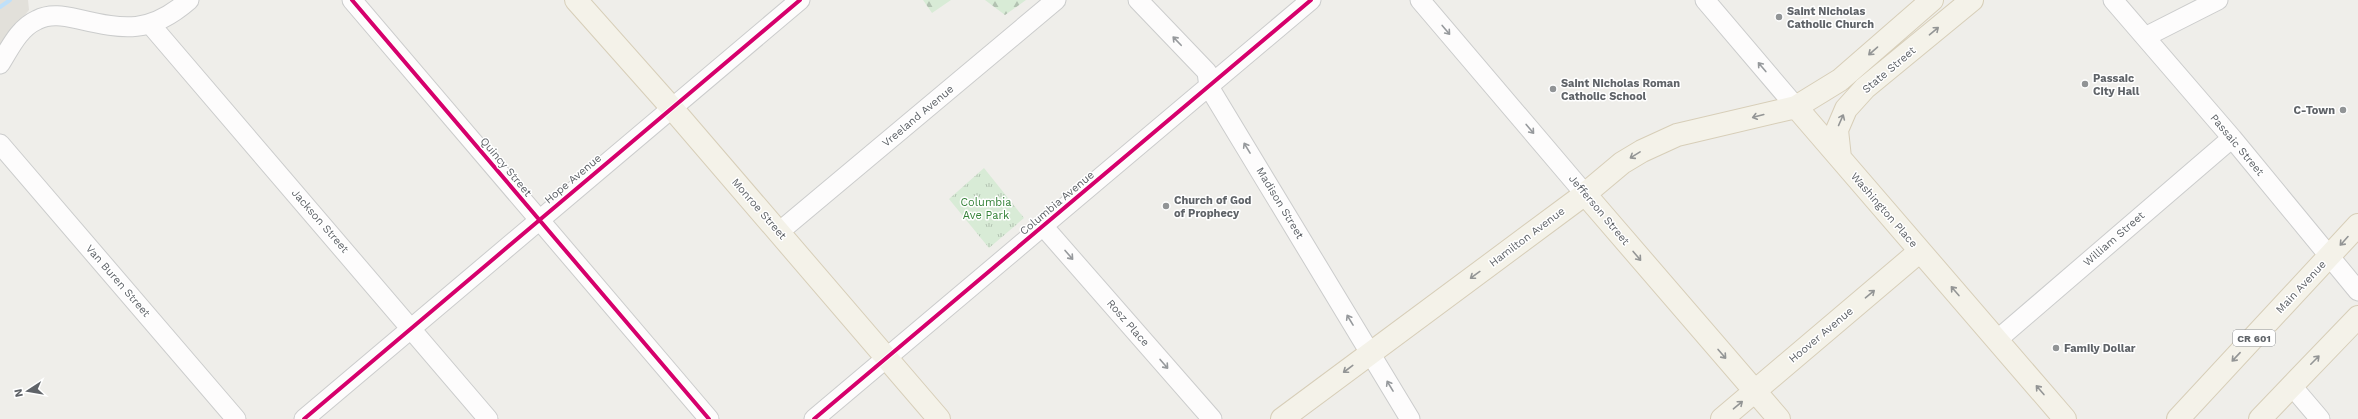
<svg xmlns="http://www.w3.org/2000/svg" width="2358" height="419" font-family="'Work Sans',sans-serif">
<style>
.education{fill:#e2e0da}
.grass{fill:url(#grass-tufts)}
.forest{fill:url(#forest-firs)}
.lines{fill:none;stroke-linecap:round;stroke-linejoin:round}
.stream{stroke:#bfe0f9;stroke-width:4}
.minor-casing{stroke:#cbcccc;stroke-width:21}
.major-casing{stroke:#d7ceb8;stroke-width:24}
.minor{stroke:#fdfcfc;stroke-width:19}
.major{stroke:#f4f2e9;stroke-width:22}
.cycleway-casing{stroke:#fff;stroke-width:6}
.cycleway{stroke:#d6006c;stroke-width:4}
.oneway{stroke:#96999c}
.oneway2{stroke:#939595}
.poi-dot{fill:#919496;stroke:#fff;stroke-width:1.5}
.labels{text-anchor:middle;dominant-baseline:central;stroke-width:3;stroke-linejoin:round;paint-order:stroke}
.shield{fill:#fff;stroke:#8f9295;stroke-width:1}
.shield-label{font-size:10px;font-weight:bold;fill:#5f6368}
.poi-label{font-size:11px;font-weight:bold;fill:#5f6368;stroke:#fff;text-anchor:start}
.street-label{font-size:11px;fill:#5f6368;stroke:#fff}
.park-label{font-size:11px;fill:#348238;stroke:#fff}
</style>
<defs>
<pattern id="grass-tufts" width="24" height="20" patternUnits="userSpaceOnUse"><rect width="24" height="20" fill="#d8ebd6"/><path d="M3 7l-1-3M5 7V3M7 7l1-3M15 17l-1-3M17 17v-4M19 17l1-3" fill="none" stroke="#b2c2b1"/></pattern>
<pattern id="forest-firs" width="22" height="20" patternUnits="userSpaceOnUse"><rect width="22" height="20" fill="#d8ebd6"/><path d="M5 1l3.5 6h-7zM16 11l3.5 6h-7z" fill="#b2c2b1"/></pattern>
</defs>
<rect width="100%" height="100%" fill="#efeeea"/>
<path class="education" d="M 0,0 L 28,0 L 29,10 L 0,44 Z"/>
<path class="grass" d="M 984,168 L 1024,218 L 989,248 L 949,199 Z"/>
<path class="forest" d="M 923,0 L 951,0 L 932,13 Z
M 985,0 L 1026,0 L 1005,15 Z"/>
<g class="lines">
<path class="stream" d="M 0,7 L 10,0"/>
<defs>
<path id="minor" d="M 352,0 L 709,419
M 1138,0 L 1207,72 L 1209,87 L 1410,419
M 1420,0 L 1585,194
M 1705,0 L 1796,107
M 2113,0 L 2232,138 L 2358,291
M 150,24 L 488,419
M 2145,37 L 2218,0
M 0,64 C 10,48 19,28 37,20 C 50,13 64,16 78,19 C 125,30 150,34 189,0
M 0,144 L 236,419
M 1043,226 L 1212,419
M 779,232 L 1056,0
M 1997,340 L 2232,138
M 2291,385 L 2320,419
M 304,419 L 800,0
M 814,419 L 1311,0"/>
<path id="major" d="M 576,0 L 671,107 L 939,419
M 1796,107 L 2065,419
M 1840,158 L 1837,130 L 1846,109 L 1865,88 L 1972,0
M 1585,194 L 1779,419
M 1282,419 L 1585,194 L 1622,163 L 1642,151 L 1677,135 L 1796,107 L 1840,80 L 1932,0
M 1722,419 L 1920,251
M 2178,419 L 2358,225
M 2260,419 L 2358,317"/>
</defs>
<use href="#minor" class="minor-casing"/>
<use href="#major" class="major-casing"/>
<use href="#minor" class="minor"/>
<use href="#major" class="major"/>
<defs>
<path id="cycleway" d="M 352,0 L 709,419
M 304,419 L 800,0
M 814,419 L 1311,0"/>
</defs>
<use href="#cycleway" class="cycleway-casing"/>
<use href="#cycleway" class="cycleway"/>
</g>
<defs><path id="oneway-shaft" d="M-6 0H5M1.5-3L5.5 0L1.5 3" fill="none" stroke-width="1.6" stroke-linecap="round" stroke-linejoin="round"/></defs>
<g class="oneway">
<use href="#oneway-shaft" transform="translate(1446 30) rotate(50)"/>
<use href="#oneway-shaft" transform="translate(1177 41) rotate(-134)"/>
<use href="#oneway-shaft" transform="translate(1762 67) rotate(-130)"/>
<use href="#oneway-shaft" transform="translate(1530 129) rotate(50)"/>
<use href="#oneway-shaft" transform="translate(1247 148) rotate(-121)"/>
<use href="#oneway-shaft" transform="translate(1069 255) rotate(49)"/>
<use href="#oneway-shaft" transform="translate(1350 320) rotate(-121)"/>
<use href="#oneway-shaft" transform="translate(1164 364) rotate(49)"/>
<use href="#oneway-shaft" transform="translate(1390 386) rotate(-121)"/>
</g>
<g class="oneway2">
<use href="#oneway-shaft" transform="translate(1934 31) rotate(-40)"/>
<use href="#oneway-shaft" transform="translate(1873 51) rotate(139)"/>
<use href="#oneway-shaft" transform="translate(1758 116) rotate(165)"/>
<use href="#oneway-shaft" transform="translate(1841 120) rotate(-66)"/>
<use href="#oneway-shaft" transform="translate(1635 155) rotate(148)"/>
<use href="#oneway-shaft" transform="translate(2344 241) rotate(132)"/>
<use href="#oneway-shaft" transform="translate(1637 256) rotate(50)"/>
<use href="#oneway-shaft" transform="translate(1475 275) rotate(144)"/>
<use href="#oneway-shaft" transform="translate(1955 291) rotate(-131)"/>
<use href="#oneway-shaft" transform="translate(1870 294) rotate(-40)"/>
<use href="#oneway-shaft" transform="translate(1722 354) rotate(49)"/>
<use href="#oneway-shaft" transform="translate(2236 357) rotate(133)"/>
<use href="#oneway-shaft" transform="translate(2315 360) rotate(-45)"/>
<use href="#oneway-shaft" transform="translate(1348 369) rotate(143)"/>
<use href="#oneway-shaft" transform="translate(2040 390) rotate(-131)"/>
<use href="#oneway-shaft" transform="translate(1738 405) rotate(-40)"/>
</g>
<g class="poi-dot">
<circle cx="1779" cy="17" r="4"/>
<circle cx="2085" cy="84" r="4"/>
<circle cx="1553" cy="89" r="4"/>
<circle cx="2343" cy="110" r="4"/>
<circle cx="1166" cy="206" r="4"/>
<circle cx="2056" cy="348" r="4"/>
</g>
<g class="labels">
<rect class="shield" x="2233" y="330" width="42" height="16" rx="3"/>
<g class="shield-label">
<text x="2254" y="338">CR 601</text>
</g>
<g class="poi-label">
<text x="1787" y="11">Saint Nicholas<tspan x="1787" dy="13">Catholic Church</tspan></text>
<text x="2093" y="78">Passaic<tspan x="2093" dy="13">City Hall</tspan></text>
<text x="1561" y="83">Saint Nicholas Roman<tspan x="1561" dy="13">Catholic School</tspan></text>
<text x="2335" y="110" text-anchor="end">C-Town</text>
<text x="1174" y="200">Church of God<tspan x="1174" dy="13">of Prophecy</tspan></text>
<text x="2064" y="348">Family Dollar</text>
</g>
<g class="street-label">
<text transform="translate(1889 70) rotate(-40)">State Street</text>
<text transform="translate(918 116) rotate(-40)">Vreeland Avenue</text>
<text transform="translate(2237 145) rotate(50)">Passaic Street</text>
<text transform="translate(506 167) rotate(50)">Quincy Street</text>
<text transform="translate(573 179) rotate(-40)">Hope Avenue</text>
<text transform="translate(1057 203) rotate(-40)">Columbia Avenue</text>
<text transform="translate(1280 203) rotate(59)">Madison Street</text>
<text transform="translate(759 209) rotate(49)">Monroe Street</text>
<text transform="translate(1599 210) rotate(50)">Jefferson Street</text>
<text transform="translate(1884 210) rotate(49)">Washington Place</text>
<text transform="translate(320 221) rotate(49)">Jackson Street</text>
<text transform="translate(1527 237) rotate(-37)">Hamilton Avenue</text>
<text transform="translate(2114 239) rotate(-41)">William Street</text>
<text transform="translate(118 281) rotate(49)">Van Buren Street</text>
<text transform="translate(2301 287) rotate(-47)">Main Avenue</text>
<text transform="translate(1128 323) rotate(49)">Rosz Place</text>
<text transform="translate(1821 335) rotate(-40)">Hoover Avenue</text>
</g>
<g class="park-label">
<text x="986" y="202">Columbia<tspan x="986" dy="13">Ave Park</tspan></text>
</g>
</g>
<g transform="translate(28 391) rotate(258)" stroke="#ffffff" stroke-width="3" paint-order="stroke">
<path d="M0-3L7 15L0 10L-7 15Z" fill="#5f6368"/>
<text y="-6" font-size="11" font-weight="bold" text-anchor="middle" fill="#5f6368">N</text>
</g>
</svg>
